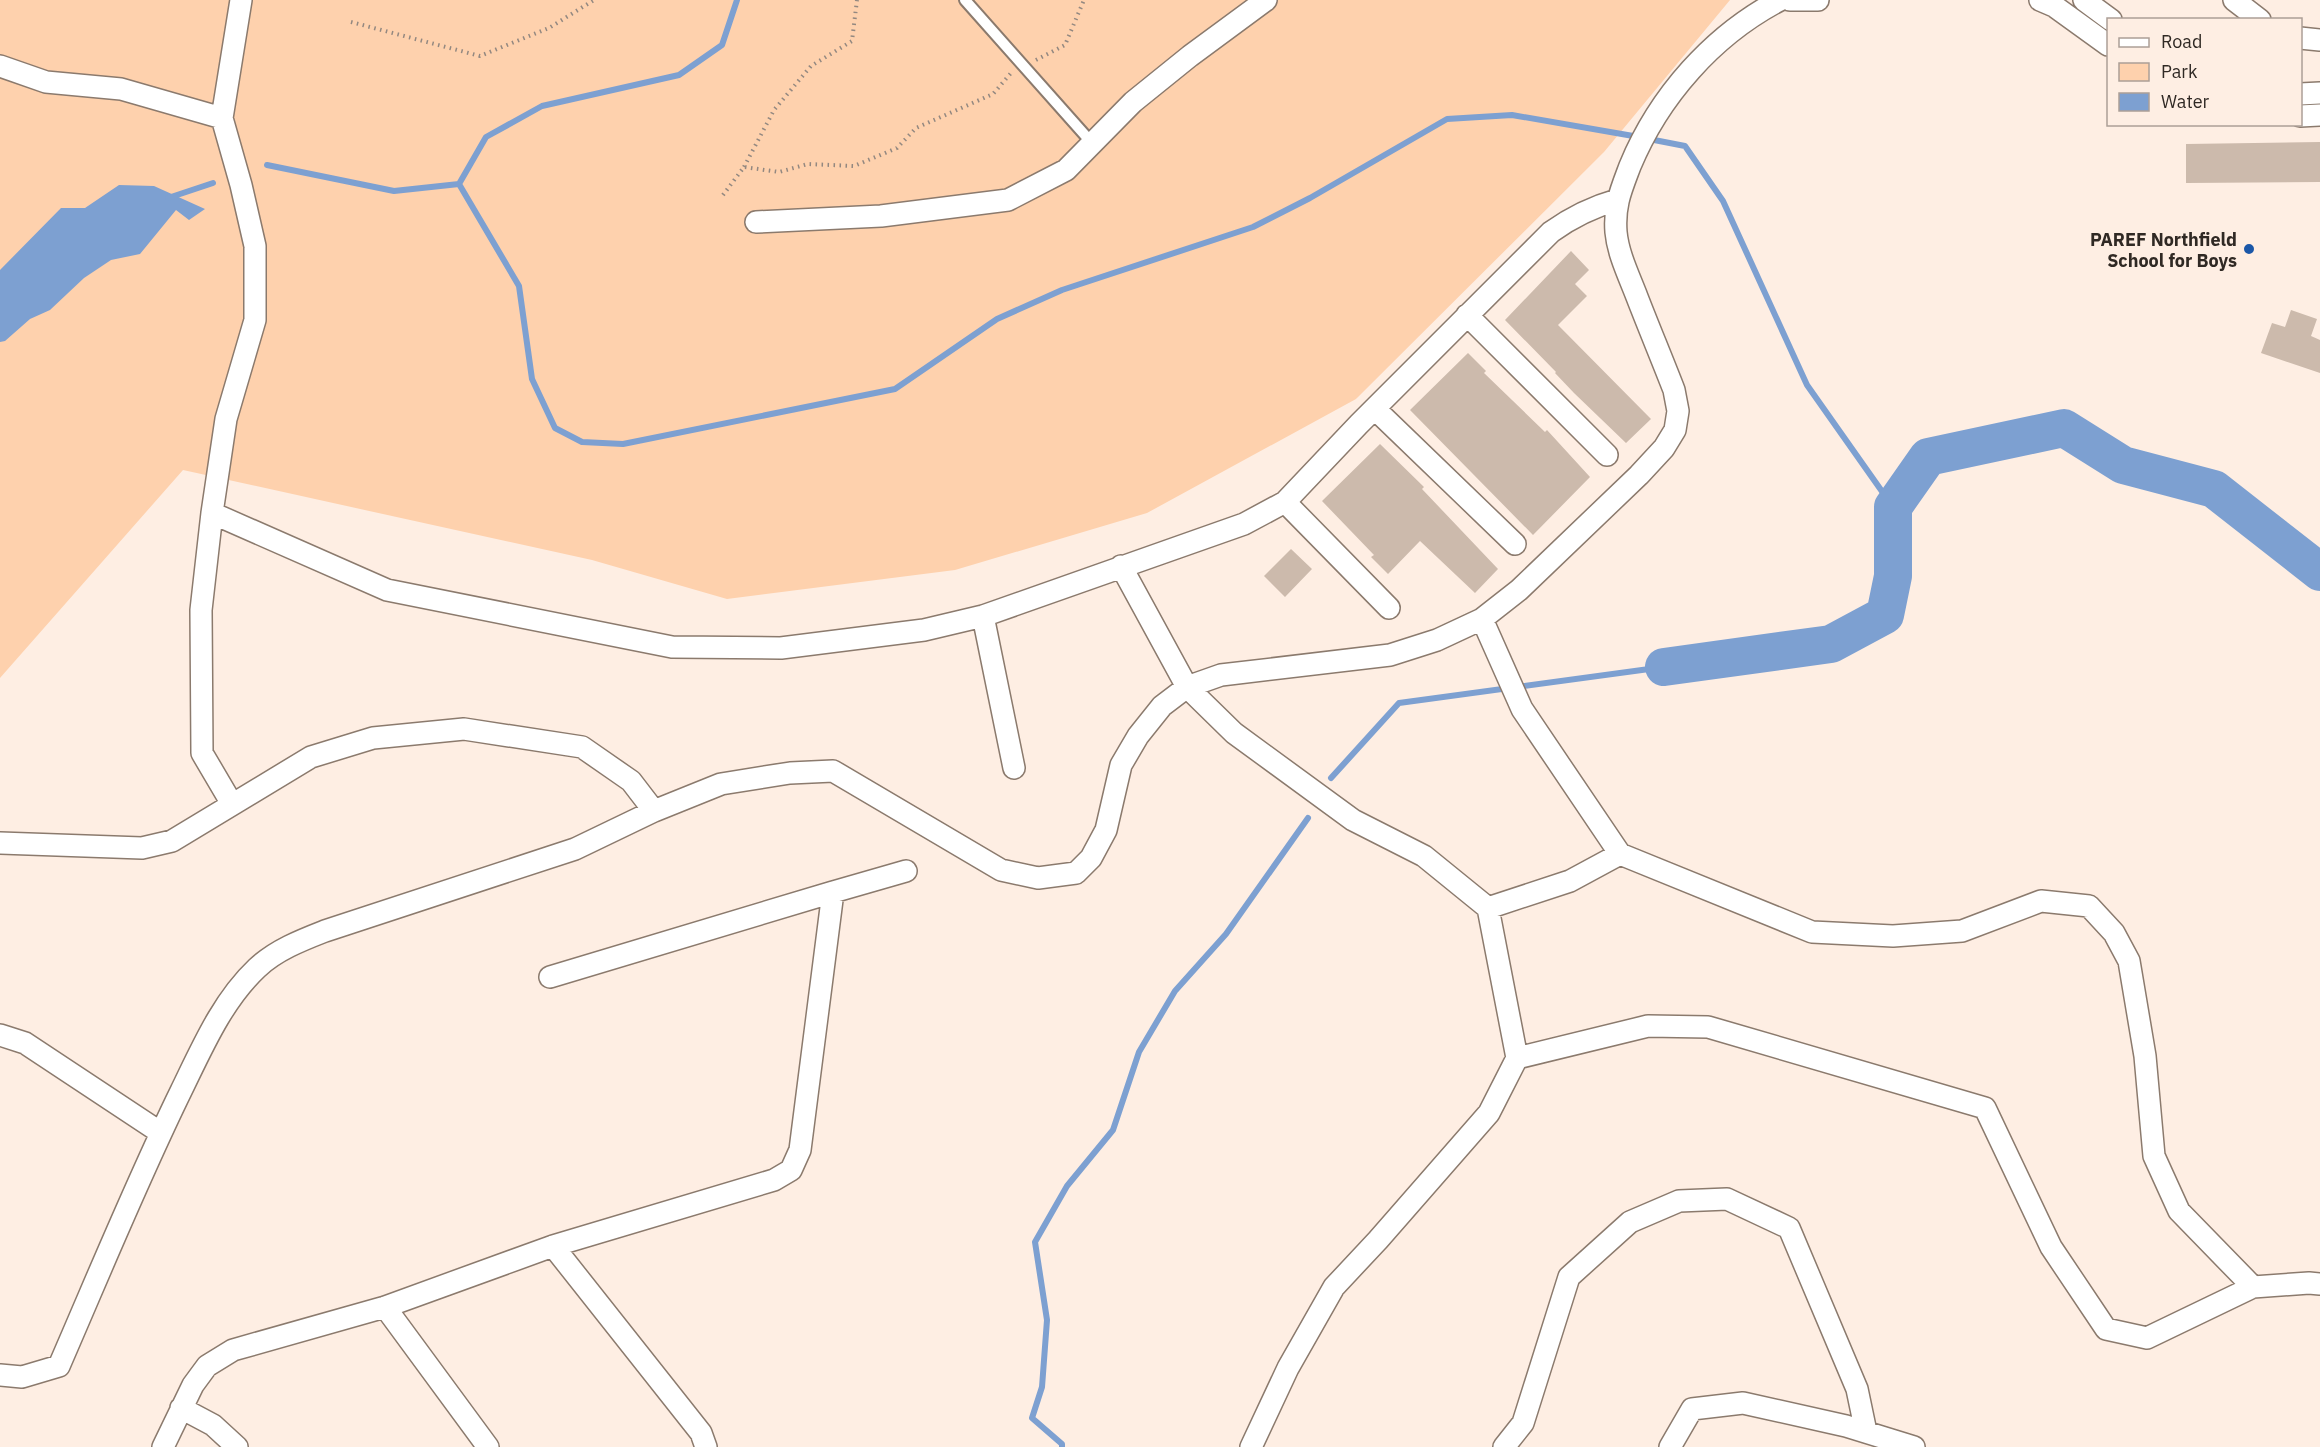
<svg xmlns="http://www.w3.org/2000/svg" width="2320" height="1447" font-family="'IBM Plex Sans',sans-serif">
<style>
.green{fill:#fed1ad}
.water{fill:#7da0d1}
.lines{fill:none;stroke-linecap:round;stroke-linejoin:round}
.stream{stroke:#7da0d1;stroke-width:6}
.river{stroke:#7da0d1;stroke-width:38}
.building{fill:#ccbaac}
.service-casing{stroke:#8b7a6d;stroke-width:14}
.minor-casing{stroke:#8b7a6d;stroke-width:24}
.path{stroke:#938880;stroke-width:4;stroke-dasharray:1.5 4.5;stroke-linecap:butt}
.service{stroke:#fff;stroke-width:10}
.minor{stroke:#fff;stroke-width:21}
.poi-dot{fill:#1b57a8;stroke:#feeee3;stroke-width:2}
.labels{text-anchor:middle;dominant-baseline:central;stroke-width:4.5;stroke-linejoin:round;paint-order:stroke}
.poi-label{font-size:18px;font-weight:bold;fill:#302924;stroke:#feeee3;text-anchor:end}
</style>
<rect width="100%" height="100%" fill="#feeee3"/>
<path class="green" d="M 0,0 L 1730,0 L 1604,152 L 1356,399 L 1147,513 L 955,570 L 727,599 L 592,560 L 183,470 L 0,678 Z"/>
<path class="water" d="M 119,185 L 154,186 L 205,209 L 189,220 L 176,210 L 140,254 L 111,260 L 84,278 L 50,310 L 30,319 L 5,341 L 0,342 L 0,270 L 61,208 L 85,208 Z"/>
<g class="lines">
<path class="stream" d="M 1649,139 L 1685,146 L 1723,201 L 1807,385 L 1893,507
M 267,165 L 394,191 L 459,184
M 459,184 L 519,286 L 532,379 L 555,428 L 582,442 L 623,444 L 895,389 L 997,319 L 1062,290 L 1253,227 L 1310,198 L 1447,119 L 1512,115 L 1639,137
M 459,184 L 486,137 L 542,106 L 679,75 L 722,45 L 737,0
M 168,198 L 213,183
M 1331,778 L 1399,703 L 1664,667
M 1062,1447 L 1062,1444 L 1032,1418 L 1042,1387 L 1047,1320 L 1035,1242 L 1067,1186 L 1113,1130 L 1139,1052 L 1175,991 L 1226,934 L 1308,818"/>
<path class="river" d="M 1664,667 L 1831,644 L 1885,615 L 1893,576 L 1893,507 L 1928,457 L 2064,428 L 2123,465 L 2214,489 L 2320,572"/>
</g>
<path class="building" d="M 2320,142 L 2320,182 L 2186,183 L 2186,144 Z
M 1571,251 L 1589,270 L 1575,284 L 1587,296 L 1558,325 L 1651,419 L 1626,443 L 1574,393 L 1555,373 L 1556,372 L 1505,320 Z
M 2291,310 L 2317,319 L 2311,336 L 2320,340 L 2320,373 L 2261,353 L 2272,323 L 2285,327 Z
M 1468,353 L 1486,371 L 1484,373 L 1545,432 L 1547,430 L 1590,477 L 1533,535 L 1410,410 Z
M 1380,444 L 1424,487 L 1422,489 L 1498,569 L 1475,593 L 1420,541 L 1388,574 L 1371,557 L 1374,555 L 1322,501 Z
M 1291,549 L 1312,569 L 1285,597 L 1264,576 Z"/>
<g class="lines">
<defs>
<path id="service" d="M 965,0 L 1092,143"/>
<path id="minor" d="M 1790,0 L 1818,0
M 2040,0 L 2054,6 L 2108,45
M 2084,0 L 2111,20
M 2234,0 L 2260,20
M 2300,38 L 2320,40
M 0,66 L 46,82 L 121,89 L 222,118
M 2300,94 L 2320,93
M 2300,116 L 2320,115
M 756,222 L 881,216 L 1008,200 L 1066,170 L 1133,102 L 1190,56 L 1266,0
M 1467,315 L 1607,455
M 1375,409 L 1515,544
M 1285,502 L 1389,608
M 212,513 L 387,590 L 672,647 L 781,648 L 924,630 L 983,616 L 1244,524 L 1285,502 L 1359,424 L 1551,232 C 1572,217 1592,207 1617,200
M 1121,566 L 1187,687 L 1234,733 L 1353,820 L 1424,856 L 1488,908 L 1517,1058 L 1489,1113 L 1378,1240 L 1334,1287 L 1288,1368 L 1251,1447
M 983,616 L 1014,768
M 1482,619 L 1522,709 L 1620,854 L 1812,932 L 1893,936 L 1962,931 L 2041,901 L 2089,906 L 2114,933 L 2129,961 L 2145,1056 L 2154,1156 L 2179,1211 L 2253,1287
M 232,804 L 202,753 L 201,610 L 212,513 L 226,419 L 255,320 L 255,246 L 241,185 L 222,118 L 241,0
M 0,843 L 142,848 L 172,841 L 311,757 L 373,738 L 464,729 L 582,747 L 631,781 L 654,811
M 833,892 L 906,871
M 1488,908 L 1570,881 L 1620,854
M 0,1035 L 25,1043 L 161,1133
M 1517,1058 L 1648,1026 L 1708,1027 L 1985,1108 L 2051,1247 L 2106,1329 L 2147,1338 L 2253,1287 L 2309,1283 L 2320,1284
M 553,1246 L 701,1433 L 706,1447
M 385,1307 L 488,1447
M 0,1375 L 22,1377 L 59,1366 C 99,1274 137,1181 181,1091 C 202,1048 222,1001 257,968 C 276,950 302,940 325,931 L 575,849 L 654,811 L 721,784 L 790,773 L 833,771 L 1001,870 L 1038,878 L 1076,873 L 1091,858 L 1106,830 L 1121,765 L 1138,736 L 1162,706 L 1187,687 L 1221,675 L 1390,655 L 1437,640 L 1482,619 L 1519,590 L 1639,475 L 1664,448 L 1675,430 L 1678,411 L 1674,390 C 1662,359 1649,328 1637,297 C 1629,276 1618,254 1616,232 C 1614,205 1621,190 1630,166 C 1659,96 1713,35 1780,0
M 181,1408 L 213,1425 L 237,1447
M 163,1447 L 193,1385 L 207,1366 L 233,1350 L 385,1307 L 553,1246 L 774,1180 L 791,1170 L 800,1150 L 833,892 L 550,977
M 1504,1447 L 1523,1423 L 1569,1277 L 1630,1222 L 1679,1201 L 1727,1199 L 1789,1228 L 1857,1389 L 1866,1432
M 1670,1447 L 1692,1409 L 1743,1403 L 1846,1426 L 1914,1447"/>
</defs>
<use href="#service" class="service-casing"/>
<use href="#minor" class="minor-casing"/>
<path class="path" d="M 351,22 L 480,56 L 549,28 L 594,0
M 1036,60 L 1065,45 L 1084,0
M 744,167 L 774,110 L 811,66 L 852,41 L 857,0
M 723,195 L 744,167 L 779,172 L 808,164 L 854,166 L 897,148 L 916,128 L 993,94 L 1011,73"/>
<use href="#service" class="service"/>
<use href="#minor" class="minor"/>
</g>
<circle class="poi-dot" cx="2249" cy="249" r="6"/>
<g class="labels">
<g class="poi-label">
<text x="2237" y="239">PAREF Northfield<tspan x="2237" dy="21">School for Boys</tspan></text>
</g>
</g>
<rect x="2107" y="18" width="195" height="108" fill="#feeee3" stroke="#ac9f97" stroke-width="1.5"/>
<rect x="2119" y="38" width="30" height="9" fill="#ffffff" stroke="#ac9f97" stroke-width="1.5"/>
<text x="2161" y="48" font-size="18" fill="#302924">Road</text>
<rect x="2119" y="63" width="30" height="18" fill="#fed1ad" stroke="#ac9f97" stroke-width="1.5"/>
<text x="2161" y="78" font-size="18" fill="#302924">Park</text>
<rect x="2119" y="93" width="30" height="18" fill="#7da0d1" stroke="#ac9f97" stroke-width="1.5"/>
<text x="2161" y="108" font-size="18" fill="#302924">Water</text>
</svg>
